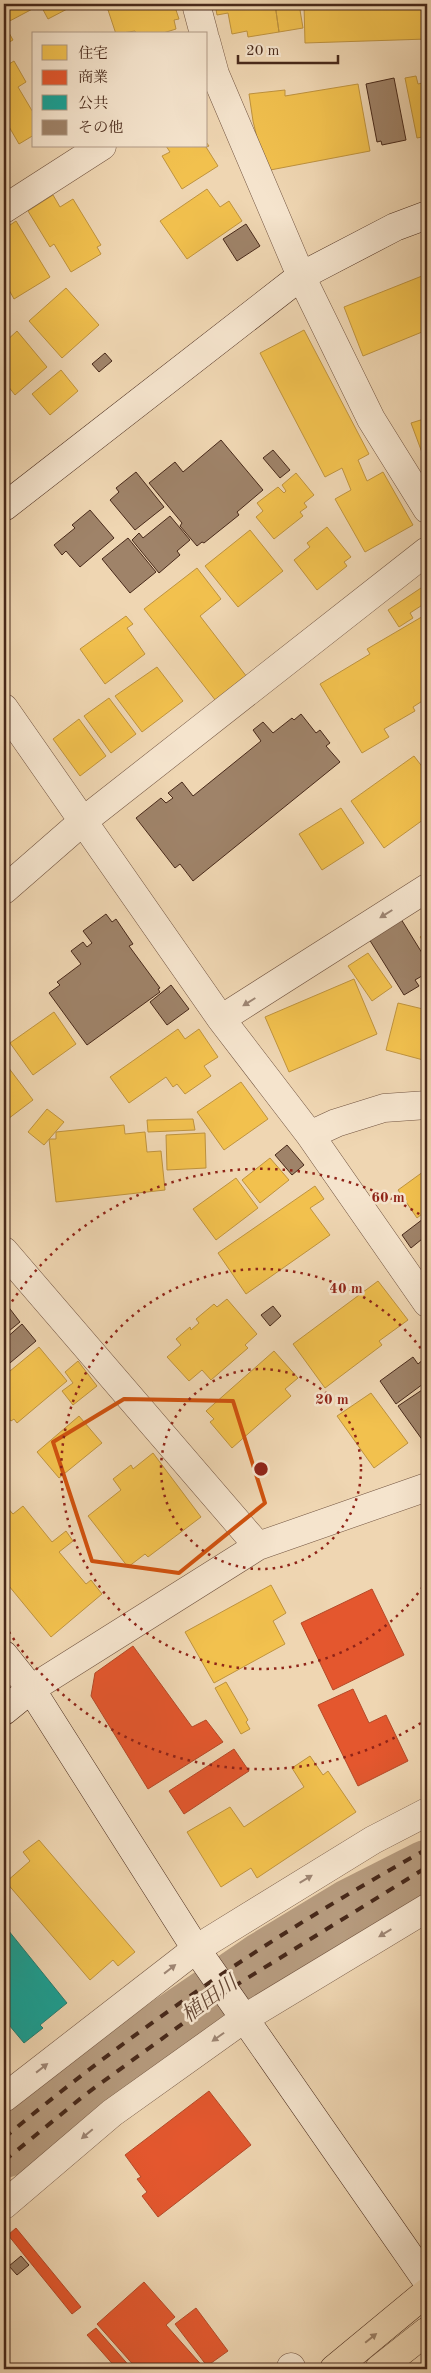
<svg xmlns="http://www.w3.org/2000/svg" width="431" height="2373" font-family="'Old Standard TT','Noto Serif JP',serif">
<style>
.homes{fill:#f2c14e;stroke:#bf933e}
.shops{fill:#e4572e;stroke:#b54928}
.public{fill:#17a398;stroke:#267e72}
.lines{fill:none;stroke-linecap:round;stroke-linejoin:round}
.river{stroke:#b69b7e;stroke-width:60}
.building{fill:#9f8369;stroke:#48291a}
.street-casing{stroke:#725440;stroke-width:29}
.secondary-casing{stroke:#48291a;stroke-width:29}
.primary-casing{stroke:#48291a;stroke-width:29}
.highway-casing{stroke:#48291a;stroke-width:29}
.street{stroke:#f5e4cd;stroke-width:28}
.secondary{stroke:#f5e4cd;stroke-width:28}
.primary{stroke:#efd6b2;stroke-width:28}
.highway{stroke:#efd6b2;stroke-width:28}
.rail{stroke:#48291a;stroke-width:4;stroke-dasharray:9 9;stroke-linecap:butt}
.oneway{fill:#9e8674}
.oneway2{fill:#9c8066}
.marked{fill:none;stroke:#d0520e;stroke-width:4;stroke-linejoin:round}
.ring{fill:none;stroke:#8f2418;stroke-width:2.5;stroke-dasharray:2.5 5}
.labels{text-anchor:middle;dominant-baseline:central;stroke-width:5;stroke-linejoin:round;paint-order:stroke}
.water-label{font-size:21px;font-style:italic;fill:#644633;stroke:#f5e4cd}
.centre{fill:#8f2418;stroke:#f5e4cd;stroke-width:2.5}
.ring-label{font-size:15px;text-anchor:middle;font-weight:bold;fill:#8f2418;stroke:#f5e4cd;stroke-width:5;stroke-linejoin:round;paint-order:stroke}
</style>
<rect width="100%" height="100%" fill="#efd6b2"/>
<filter id="stains"><feTurbulence type="fractalNoise" baseFrequency=".004" numOctaves="4"/><feColorMatrix values="0 0 0 0 .2 0 0 0 0 .09 0 0 0 0 .02 0 0 0 .5 -.17"/></filter>
<radialGradient id="worn" r=".72"><stop offset=".6" stop-color="#630" stop-opacity="0"/><stop offset="1" stop-color="#630" stop-opacity=".3"/></radialGradient>
<path class="homes" d="M 4,4 L 40,5 L 4,24 L 13,40 L 4,45 Z
M 40,4 L 70,4 L 71,7 L 48,19 Z
M 118,4 L 174,4 L 179,19 L 174,20 L 176,29 L 160,34 L 136,34 L 135,31 L 116,34 L 107,7 Z
M 215,4 L 275,4 L 279,32 L 248,37 L 247,31 L 232,34 L 228,13 L 217,15 Z
M 275,4 L 299,4 L 303,28 L 279,32 Z
M 304,4 L 427,4 L 427,39 L 305,43 Z
M 14,61 L 26,82 L 18,87 L 34,114 L 34,135 L 19,144 L 4,118 L 4,67 Z
M 416,76 L 418,84 L 427,82 L 427,136 L 417,138 L 405,78 Z
M 358,84 L 370,151 L 265,171 L 253,121 L 249,94 L 285,90 L 285,96 Z
M 206,142 L 209,146 L 206,147 L 218,166 L 182,189 L 162,156 L 170,152 L 166,146 L 206,146 Z
M 207,189 L 220,207 L 229,201 L 242,221 L 187,259 L 160,221 Z
M 53,195 L 60,207 L 73,199 L 101,245 L 97,247 L 101,254 L 71,272 L 54,244 L 50,247 L 28,211 Z
M 16,221 L 50,277 L 14,299 L 4,281 L 4,229 Z
M 427,274 L 427,330 L 363,356 L 344,307 Z
M 66,288 L 99,325 L 62,358 L 29,321 Z
M 304,330 L 369,454 L 358,460 L 367,481 L 383,472 L 413,525 L 365,552 L 335,499 L 351,490 L 342,468 L 325,477 L 260,353 Z
M 17,331 L 47,367 L 15,395 L 4,381 L 4,343 Z
M 61,370 L 78,391 L 50,415 L 32,394 Z
M 427,418 L 427,466 L 411,423 Z
M 296,473 L 314,495 L 304,503 L 307,507 L 300,512 L 303,516 L 274,539 L 256,517 L 263,511 L 257,503 L 278,487 L 284,493 L 286,491 L 282,485 Z
M 327,527 L 351,557 L 344,562 L 347,566 L 317,590 L 294,560 L 310,547 L 307,543 Z
M 250,530 L 283,571 L 238,607 L 205,566 Z
M 197,568 L 221,599 L 200,616 L 247,677 L 216,701 L 144,609 Z
M 427,584 L 427,602 L 410,613 L 413,618 L 399,627 L 388,610 Z
M 425,615 L 427,616 L 427,698 L 413,707 L 415,711 L 384,729 L 389,737 L 362,753 L 320,684 L 370,654 L 367,649 Z
M 126,616 L 133,624 L 127,628 L 145,654 L 105,684 L 80,649 Z
M 157,667 L 183,701 L 142,732 L 115,696 Z
M 109,698 L 136,734 L 111,753 L 84,716 Z
M 79,719 L 106,756 L 80,776 L 53,739 Z
M 414,756 L 427,773 L 427,817 L 384,848 L 351,801 Z
M 341,808 L 364,843 L 322,870 L 299,834 Z
M 427,919 L 427,946 L 420,937 L 427,931 L 422,923 Z
M 368,953 L 392,987 L 372,1001 L 348,966 Z
M 354,979 L 377,1034 L 289,1072 L 265,1017 Z
M 398,1003 L 423,1009 L 423,1013 L 427,1014 L 427,1061 L 386,1050 Z
M 54,1012 L 76,1044 L 33,1075 L 10,1043 Z
M 178,1029 L 185,1039 L 199,1029 L 218,1057 L 204,1066 L 211,1076 L 185,1094 L 177,1084 L 173,1087 L 166,1077 L 129,1103 L 110,1077 Z
M 5,1063 L 33,1100 L 4,1122 L 4,1064 Z
M 241,1082 L 268,1119 L 224,1150 L 197,1112 Z
M 47,1109 L 64,1122 L 44,1145 L 28,1132 Z
M 193,1119 L 195,1130 L 148,1132 L 147,1120 Z
M 124,1125 L 125,1134 L 145,1132 L 147,1152 L 161,1151 L 165,1190 L 56,1202 L 49,1139 L 56,1139 L 56,1132 Z
M 205,1133 L 206,1168 L 167,1170 L 166,1135 Z
M 270,1158 L 289,1180 L 260,1203 L 242,1180 Z
M 427,1169 L 427,1210 L 417,1218 L 398,1190 Z
M 236,1178 L 258,1208 L 216,1240 L 193,1209 Z
M 315,1186 L 324,1199 L 310,1208 L 330,1235 L 246,1294 L 218,1253 Z
M 378,1281 L 408,1320 L 379,1341 L 382,1345 L 325,1388 L 293,1344 Z
M 227,1299 L 257,1334 L 245,1345 L 248,1348 L 211,1380 L 202,1370 L 189,1381 L 167,1357 L 181,1345 L 176,1339 L 190,1327 L 191,1330 L 199,1323 L 196,1319 L 214,1304 L 217,1307 Z
M 39,1347 L 67,1381 L 17,1423 L 14,1419 L 11,1421 L 4,1412 L 4,1376 Z
M 274,1351 L 298,1378 L 285,1389 L 291,1396 L 232,1448 L 210,1422 L 214,1419 L 206,1411 Z
M 78,1361 L 97,1386 L 73,1405 L 62,1391 L 73,1383 L 65,1372 Z
M 371,1393 L 408,1443 L 374,1468 L 337,1416 Z
M 79,1416 L 102,1443 L 59,1478 L 37,1452 Z
M 153,1453 L 201,1517 L 148,1557 L 145,1554 L 128,1567 L 88,1516 L 121,1490 L 113,1479 L 131,1465 L 133,1469 Z
M 5,1505 L 13,1514 L 23,1506 L 52,1542 L 66,1531 L 73,1541 L 59,1552 L 86,1584 L 91,1580 L 102,1594 L 51,1637 L 4,1580 Z
M 271,1585 L 286,1613 L 273,1621 L 285,1644 L 214,1683 L 185,1632 Z
M 226,1682 L 248,1720 L 246,1722 L 250,1729 L 241,1734 L 215,1688 Z
M 310,1756 L 323,1775 L 328,1771 L 356,1812 L 257,1878 L 251,1868 L 221,1887 L 187,1832 L 230,1807 L 244,1827 L 304,1787 L 292,1768 Z
M 39,1840 L 135,1952 L 118,1966 L 113,1960 L 90,1980 L 6,1882 L 30,1861 L 23,1852 Z"/>
<path class="shops" d="M 372,1589 L 404,1655 L 333,1690 L 301,1623 Z
M 133,1646 L 192,1727 L 206,1720 L 223,1742 L 148,1789 L 91,1696 L 95,1673 Z
M 353,1689 L 369,1723 L 386,1715 L 408,1761 L 358,1786 L 318,1705 Z
M 234,1749 L 249,1771 L 184,1814 L 169,1791 Z
M 209,2091 L 251,2145 L 158,2217 L 142,2196 L 147,2192 L 137,2179 L 141,2177 L 125,2155 Z
M 16,2228 L 81,2307 L 72,2314 L 8,2235 Z
M 144,2282 L 175,2317 L 166,2325 L 205,2369 L 137,2369 L 97,2324 Z
M 196,2308 L 228,2351 L 207,2366 L 175,2324 Z
M 96,2328 L 132,2369 L 117,2369 L 87,2335 Z"/>
<path class="public" d="M 4,1925 L 67,2003 L 40,2025 L 43,2028 L 24,2043 L 4,2019 Z"/>
<g class="lines">
<path class="river" d="M 4,2148 L 175,2022 L 263,1962 L 352,1908 L 427,1870"/>
</g>
<path class="building" d="M 394,78 L 406,140 L 382,145 L 381,141 L 377,142 L 366,84 Z
M 246,224 L 260,246 L 237,261 L 223,239 Z
M 105,353 L 112,361 L 99,372 L 92,364 Z
M 221,440 L 263,490 L 237,512 L 239,515 L 204,543 L 202,542 L 197,546 L 180,526 L 182,523 L 149,483 L 175,462 L 183,472 Z
M 273,450 L 290,470 L 280,478 L 263,458 Z
M 136,472 L 164,507 L 135,530 L 110,500 L 119,492 L 116,488 Z
M 90,510 L 114,538 L 80,567 L 66,551 L 62,555 L 54,545 L 75,528 L 72,525 Z
M 170,516 L 190,540 L 177,551 L 180,555 L 159,573 L 132,540 L 139,533 L 143,538 Z
M 128,538 L 156,572 L 130,593 L 102,559 Z
M 301,714 L 316,733 L 320,730 L 330,743 L 326,746 L 340,762 L 193,881 L 180,864 L 175,868 L 136,818 L 161,798 L 166,803 L 173,798 L 168,793 L 182,782 L 193,796 L 261,741 L 253,730 L 263,722 L 273,733 L 292,718 L 294,720 Z
M 106,914 L 112,922 L 116,919 L 133,944 L 129,946 L 160,988 L 158,989 L 160,992 L 87,1045 L 49,993 L 60,985 L 57,982 L 81,964 L 71,951 L 83,942 L 87,947 L 92,943 L 83,931 Z
M 401,919 L 427,961 L 423,965 L 427,973 L 415,980 L 419,986 L 404,995 L 369,939 Z
M 171,985 L 189,1009 L 167,1025 L 150,1002 Z
M 287,1145 L 304,1165 L 292,1175 L 275,1155 Z
M 423,1219 L 427,1224 L 427,1235 L 411,1248 L 402,1235 Z
M 7,1305 L 20,1322 L 4,1335 L 4,1308 Z
M 273,1306 L 281,1316 L 270,1326 L 261,1315 Z
M 22,1324 L 36,1341 L 4,1368 L 4,1340 Z
M 413,1357 L 418,1364 L 425,1358 L 427,1361 L 427,1381 L 396,1404 L 380,1381 Z
M 422,1390 L 427,1397 L 426,1445 L 398,1406 Z
M 21,2256 L 29,2265 L 17,2275 L 9,2266 Z"/>
<g class="lines">
<defs>
<path id="street" d="M 196,4 L 204,34
M 206,41 L 215,74 L 301,276 L 371,419 L 427,509
M 4,209 L 102,146
M 4,708 L 221,1019 L 310,1135 L 427,1303
M 4,890 L 82,822 L 427,551
M 221,1019 L 427,888
M 310,1135 L 336,1123 L 384,1108 L 427,1105
M 4,1251 L 258,1546
M 31,1689 L 258,1546 L 427,1487
M 4,2098 L 196,1949 L 373,1840 L 427,1812
M 4,2205 L 112,2113 L 245,2018 L 427,1908
M 291,2367 L 292,2369"/>
<path id="secondary" d="M 4,507 L 301,276 L 395,227 L 427,215
M 4,1655 L 31,1689 L 196,1949 L 427,2281
M 4,1711 L 31,1689"/>
<path id="primary" d="M 334,2369 L 427,2292"/>
<path id="highway" d="M 379,2369 L 427,2331"/>
</defs>
<use href="#street" class="street-casing"/>
<use href="#secondary" class="secondary-casing"/>
<use href="#primary" class="primary-casing"/>
<use href="#highway" class="highway-casing"/>
<use href="#street" class="street"/>
<use href="#secondary" class="secondary"/>
<use href="#primary" class="primary"/>
<use href="#highway" class="highway"/>
<path class="rail" d="M 4,2138 C 135,2028 277,1932 427,1849
M 4,2161 L 86,2094 L 233,1987 L 427,1867"/>
</g>
<defs><path id="oneway-solid" d="M-6-.8H1V-3.2L6.5 0L1 3.2V.8H-6Z" transform="scale(1.25)"/></defs>
<g class="oneway">
<use href="#oneway-solid" transform="translate(386 914) rotate(148)"/>
<use href="#oneway-solid" transform="translate(249 1002) rotate(148)"/>
<use href="#oneway-solid" transform="translate(306 1879) rotate(-31)"/>
<use href="#oneway-solid" transform="translate(385 1933) rotate(149)"/>
<use href="#oneway-solid" transform="translate(170 1969) rotate(-38)"/>
<use href="#oneway-solid" transform="translate(218 2037) rotate(145)"/>
<use href="#oneway-solid" transform="translate(42 2068) rotate(-38)"/>
<use href="#oneway-solid" transform="translate(87 2134) rotate(140)"/>
</g>
<use class="oneway2" href="#oneway-solid" transform="translate(371 2338) rotate(-39)"/>
<path class="marked" d="M 124,1399 L 233,1401 L 265,1503 L 179,1573 L 92,1561 L 53,1442 Z"/>
<g class="ring">
<circle cx="261" cy="1469" r="100"/>
<path d="M427 1581A200 200 0 1 1 427 1357"/>
<path d="M427 1719A300 300 0 0 1 4 1624M4 1314A300 300 0 0 1 427 1219"/>
</g>
<g class="labels">
<g class="water-label">
<text transform="translate(210 2000) rotate(-36)">植田川</text>
</g>
</g>
<circle cx="261" cy="1469" r="8" class="centre"/>
<g class="ring-label">
<text x="388" y="1202">60 m</text>
<text x="346" y="1293">40 m</text>
<text x="332" y="1404">20 m</text>
</g>
<rect width="431" height="2373" fill="none" stroke="#efd6b2" stroke-width="20"/>
<rect x="5" y="5" width="421" height="2363" fill="none" stroke="#48291a" stroke-width="2.5"/>
<rect x="10" y="10" width="411" height="2353" fill="none" stroke="#48291a"/>
<rect x="32" y="32" width="175" height="115" fill="#f5e4cd" stroke="#b09985"/>
<rect x="42" y="45" width="25" height="15" fill="#f2c14e" stroke="#b09985"/>
<text x="78" y="58" font-size="15" fill="#48291a">住宅</text>
<rect x="42" y="70" width="25" height="15" fill="#e4572e" stroke="#b09985"/>
<text x="78" y="82" font-size="15" fill="#48291a">商業</text>
<rect x="42" y="95" width="25" height="15" fill="#17a398" stroke="#b09985"/>
<text x="78" y="108" font-size="15" fill="#48291a">公共</text>
<rect x="42" y="120" width="25" height="15" fill="#9f8369" stroke="#b09985"/>
<text x="78" y="132" font-size="15" fill="#48291a">その他</text>
<path d="M238 55v8h100v-8" fill="none" stroke="#48291a" stroke-width="2.5"/>
<text x="246" y="55" font-size="15" fill="#48291a" stroke="#f5e4cd" stroke-width="4" paint-order="stroke">20 m</text>
<rect width="100%" height="100%" filter="url(#stains)"/>
<rect width="100%" height="100%" fill="url(#worn)"/>
</svg>
